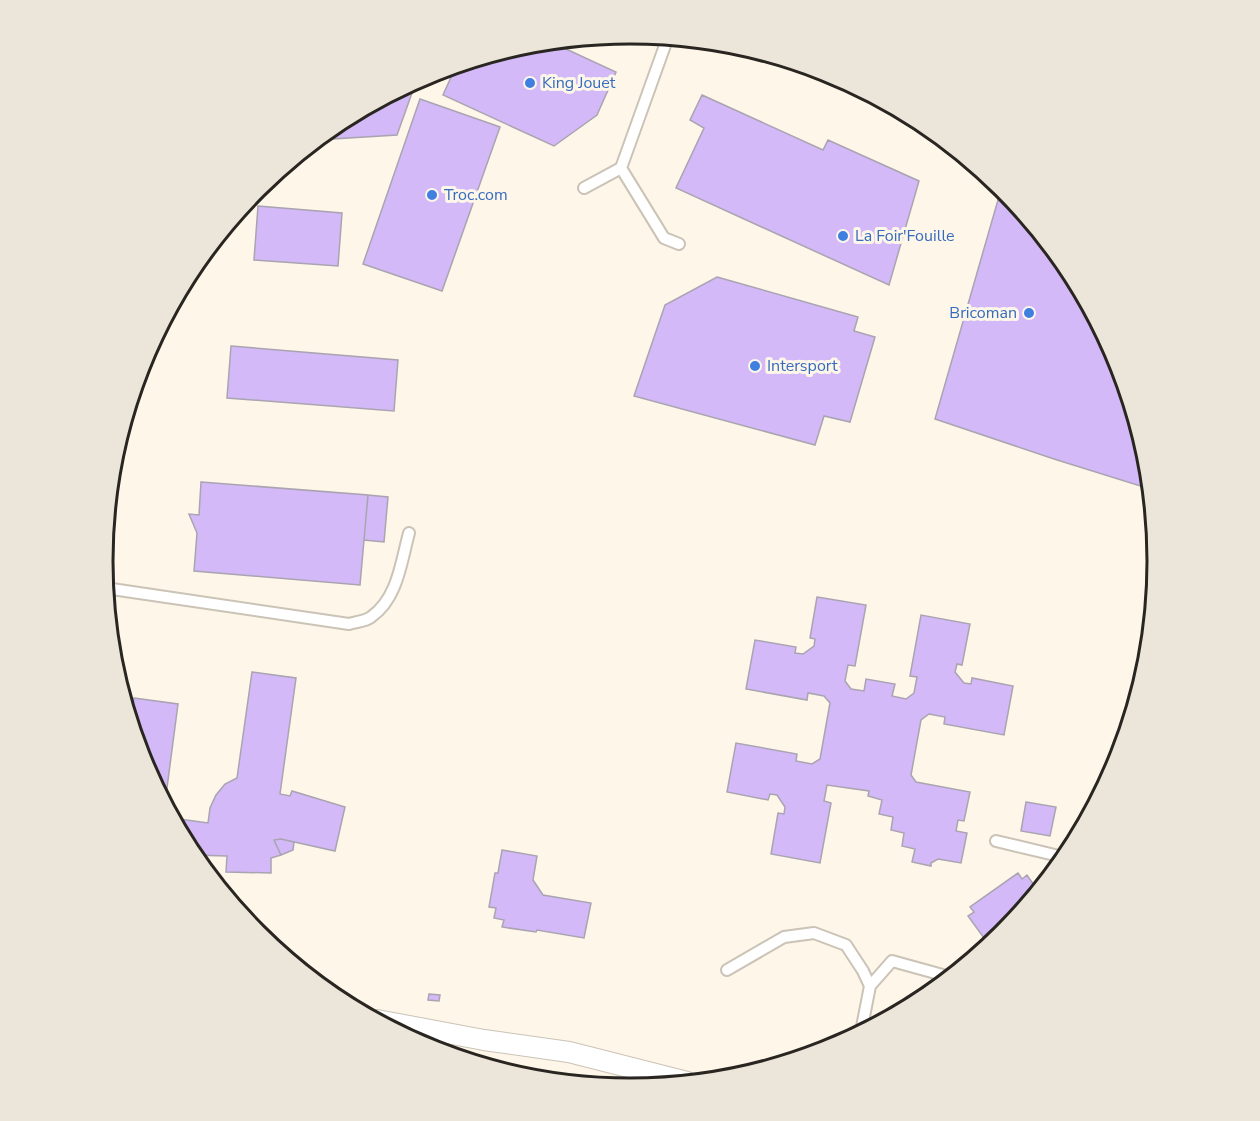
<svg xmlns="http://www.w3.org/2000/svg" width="1260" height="1121" font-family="'Nunito Sans',sans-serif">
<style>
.building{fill:#d3b9f8;stroke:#a9a4b0;stroke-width:1.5}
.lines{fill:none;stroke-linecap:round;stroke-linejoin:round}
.lane-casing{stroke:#cac3b6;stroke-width:14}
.street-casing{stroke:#cac3b6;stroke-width:22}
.lane{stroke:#fff;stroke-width:10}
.street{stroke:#fff;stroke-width:20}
.shop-dot{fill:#3f7fe0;stroke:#fdf6e9;stroke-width:2}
.labels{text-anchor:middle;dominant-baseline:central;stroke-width:6;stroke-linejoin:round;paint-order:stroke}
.shop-label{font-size:16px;fill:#366cbe;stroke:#fdf6e9;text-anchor:start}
.rim{fill:none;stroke:#292621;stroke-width:3}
</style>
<rect width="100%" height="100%" fill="#fdf6e9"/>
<path class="building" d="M 554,40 L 566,46 L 566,49 L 616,72 L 597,115 L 554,146 L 443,95 L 457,64 L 527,43 Z
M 417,79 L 397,135 L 315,140 L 337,122 Z
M 702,95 L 823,150 L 828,140 L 919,181 L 889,285 L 676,188 L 704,128 L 690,120 Z
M 420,99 L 500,127 L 442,291 L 363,264 Z
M 1002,186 L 1069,268 L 1117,359 L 1147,458 L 1150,489 L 1054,459 L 935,419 Z
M 258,206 L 342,213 L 338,266 L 254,260 Z
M 717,277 L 858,317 L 854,331 L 875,337 L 850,422 L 824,416 L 815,445 L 634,396 L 665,305 Z
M 231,346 L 398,360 L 394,411 L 227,398 Z
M 201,482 L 368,495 L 360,585 L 194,571 L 197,533 L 189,514 L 199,515 Z
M 368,495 L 388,497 L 384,542 L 364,540 Z
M 817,597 L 866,605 L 855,666 L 848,665 L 845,681 L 851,689 L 864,691 L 866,679 L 895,684 L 892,696 L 906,699 L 914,693 L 917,677 L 910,676 L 921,615 L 970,624 L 962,665 L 957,664 L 955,672 L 964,683 L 971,684 L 972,678 L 1013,686 L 1004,735 L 944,724 L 945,717 L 929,714 L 921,720 L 911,775 L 916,782 L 970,792 L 964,821 L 958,820 L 956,831 L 967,833 L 961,863 L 938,859 L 931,863 L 931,866 L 912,862 L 915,849 L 902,846 L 904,833 L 891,830 L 893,817 L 879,814 L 882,800 L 868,796 L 869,791 L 827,785 L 824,801 L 831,803 L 820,863 L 771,854 L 778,813 L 784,814 L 785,807 L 777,795 L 770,794 L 768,800 L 727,792 L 736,743 L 797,754 L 796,761 L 812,764 L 820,759 L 830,703 L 824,696 L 808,693 L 807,700 L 746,689 L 755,640 L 796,647 L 795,653 L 803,654 L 814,646 L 815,639 L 810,638 Z
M 252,672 L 296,678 L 280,794 L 290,796 L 292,791 L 345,807 L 335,851 L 281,839 L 274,840 L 281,855 L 271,858 L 271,873 L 226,872 L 227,856 L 193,855 L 172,818 L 208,823 L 210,808 L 216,795 L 225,784 L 237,778 Z
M 134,698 L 178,704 L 165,803 L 143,762 L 131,722 Z
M 1026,802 L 1056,807 L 1050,836 L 1021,831 Z
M 281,839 L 294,842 L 293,850 L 281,855 L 274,840 Z
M 502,850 L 537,856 L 533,880 L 543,895 L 591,903 L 584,938 L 537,930 L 536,932 L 502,927 L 504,920 L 494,918 L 496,908 L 489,907 L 495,873 L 498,873 Z
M 1018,873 L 1022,879 L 1027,875 L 1038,891 L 1003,934 L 989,945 L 968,916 L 974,912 L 970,907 Z
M 429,994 L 440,995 L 439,1001 L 428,1000 Z"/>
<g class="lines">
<defs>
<path id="lane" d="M 621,168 L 664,238 L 679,244
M 584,188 L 621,168 L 668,37
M 105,588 L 349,624 C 356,622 366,621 371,617 C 398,598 401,562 409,533
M 996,841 L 1059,856 L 1062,862
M 727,970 L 784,937 L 814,933 L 846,945 L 863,971 L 870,986
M 861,1032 L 870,986 L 892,961 L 950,977"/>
<path id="street" d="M 377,1020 L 484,1040 L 569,1052 L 687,1082"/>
</defs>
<use href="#lane" class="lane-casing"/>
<use href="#street" class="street-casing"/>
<use href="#lane" class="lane"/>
<use href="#street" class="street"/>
</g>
<g class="shop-dot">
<circle cx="530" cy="83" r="6"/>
<circle cx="432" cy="195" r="6"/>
<circle cx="843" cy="236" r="6"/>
<circle cx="1029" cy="313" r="6"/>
<circle cx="755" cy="366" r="6"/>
</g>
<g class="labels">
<g class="shop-label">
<text x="542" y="83">King Jouet</text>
<text x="444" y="195">Troc.com</text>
<text x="855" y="236">La Foir'Fouille</text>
<text x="1017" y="313" text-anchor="end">Bricoman</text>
<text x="767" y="366">Intersport</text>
</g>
</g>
<path d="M0 0H1260V1121H0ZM113 561a517 517 0 1 1 1034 0a517 517 0 1 1-1034 0Z" fill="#ece5d9" fill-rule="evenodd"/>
<path class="rim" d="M113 561a517 517 0 1 1 1034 0a517 517 0 1 1-1034 0Z"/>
</svg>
